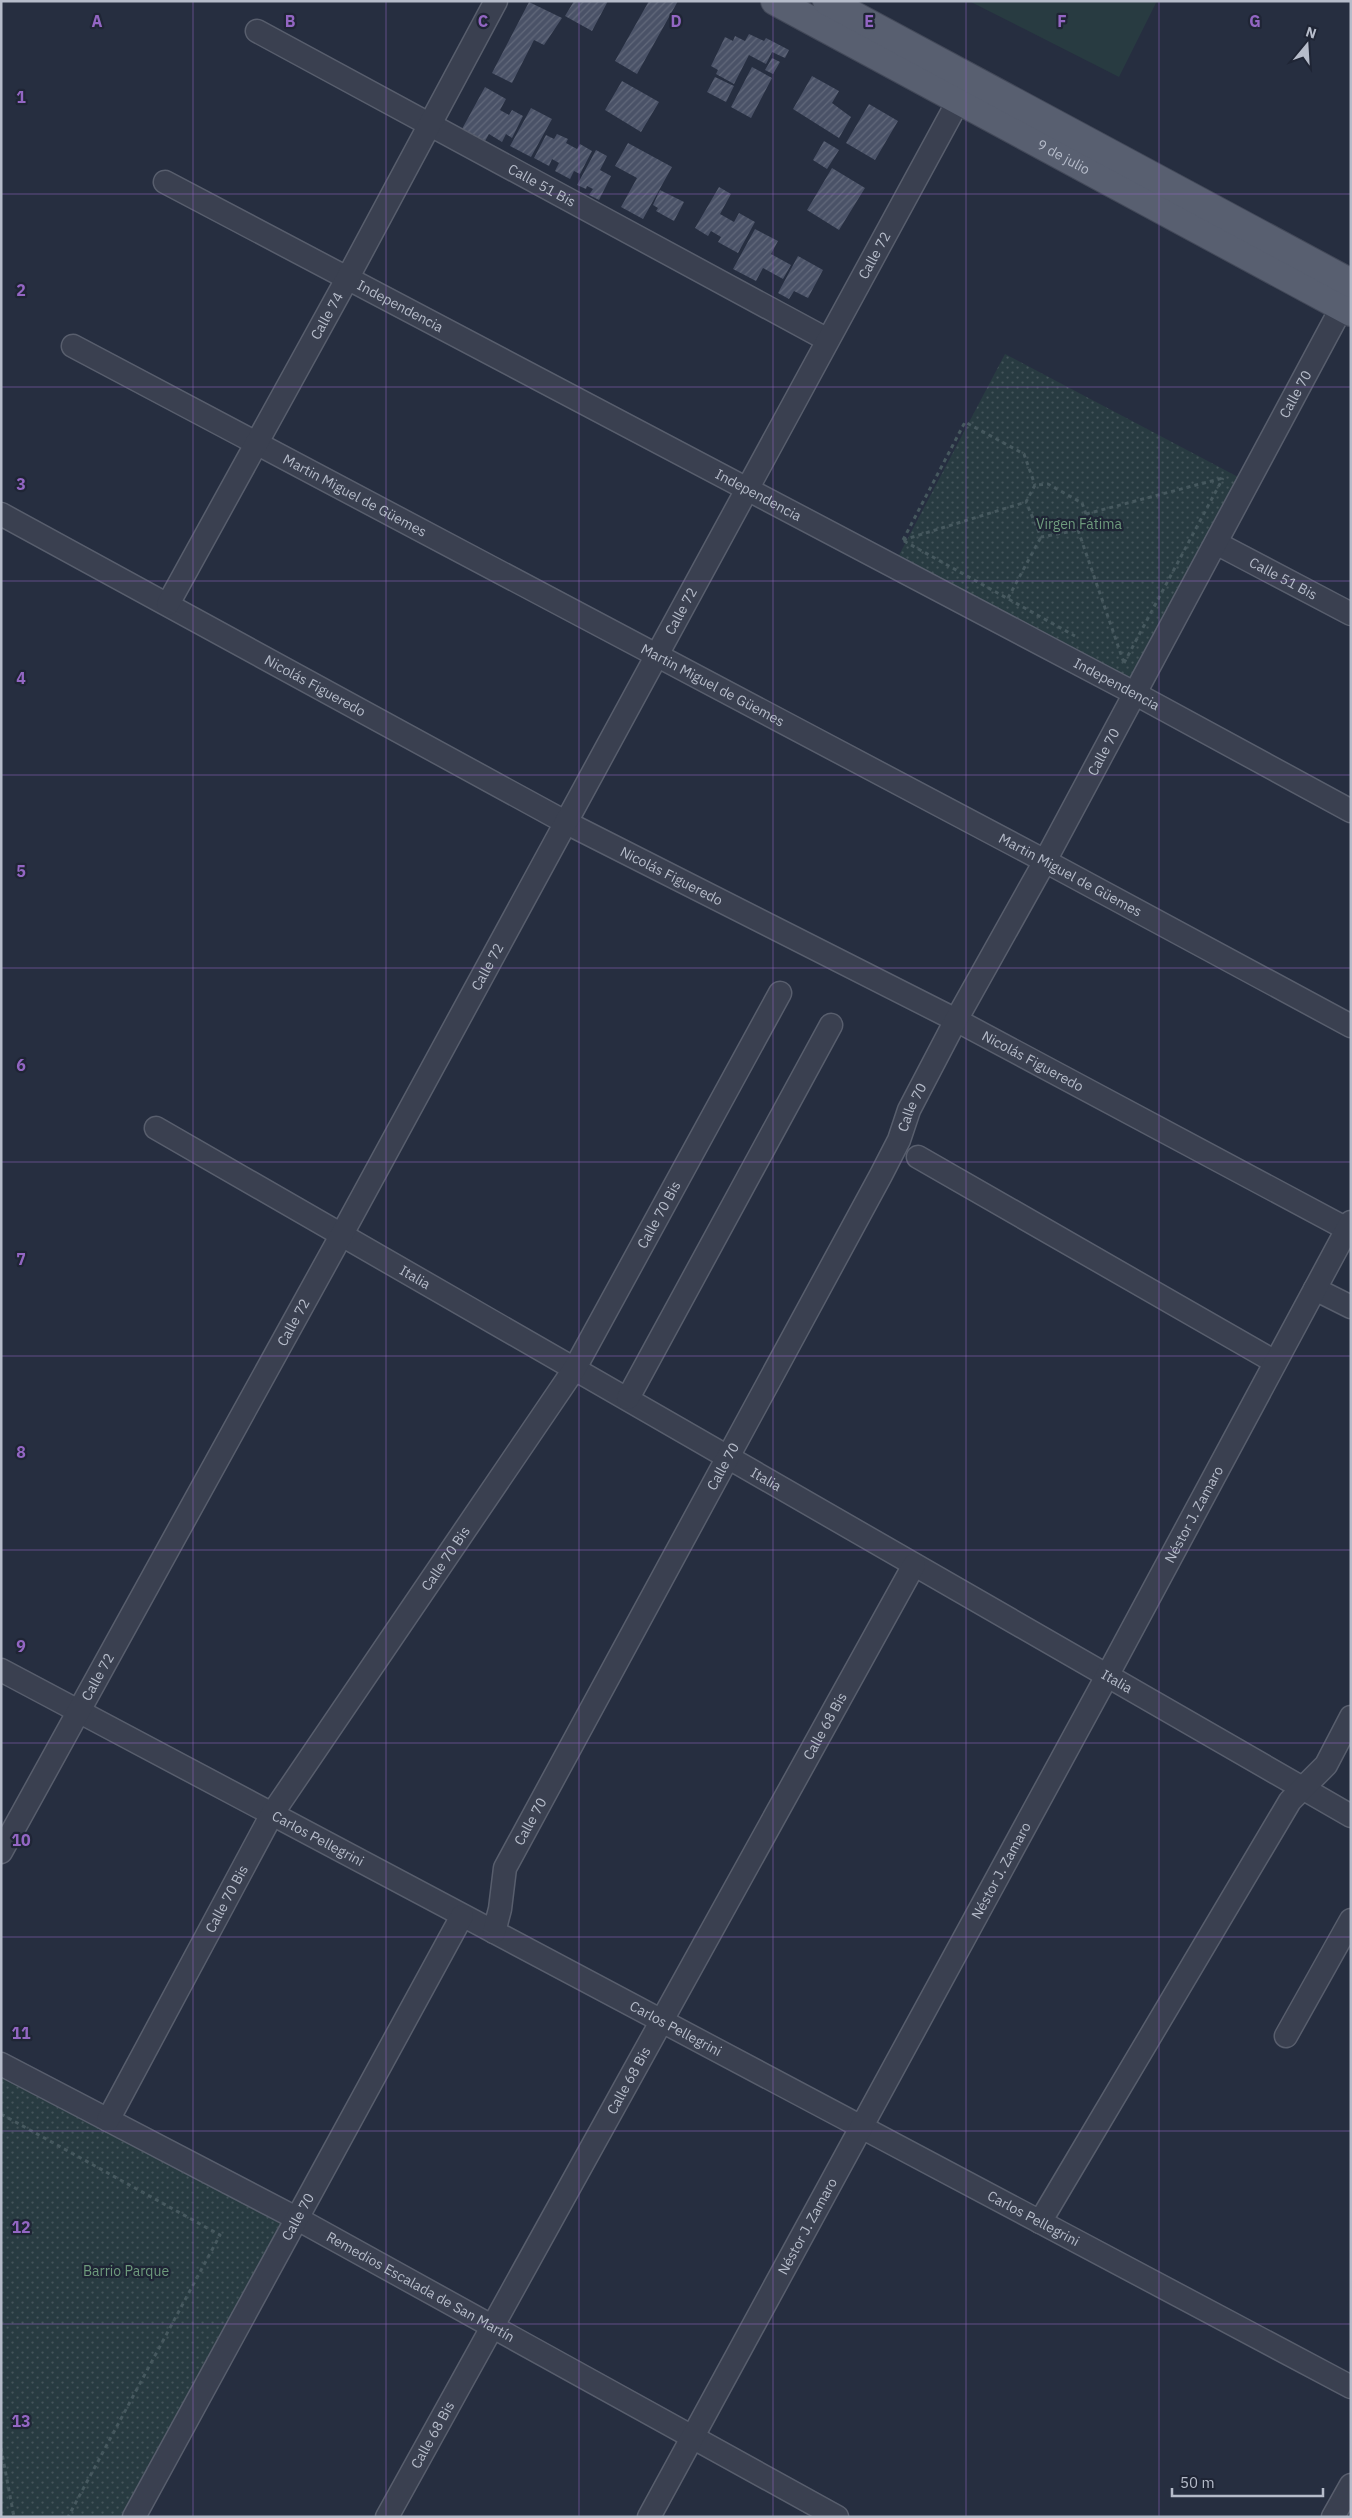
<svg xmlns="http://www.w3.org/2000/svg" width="1352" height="2518" font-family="'IBM Plex Sans',sans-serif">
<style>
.park{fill:url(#park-dots)}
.pitch{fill:#283b41}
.building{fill:url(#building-hatch)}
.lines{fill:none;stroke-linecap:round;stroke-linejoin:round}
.minor-casing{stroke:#585e6d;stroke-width:25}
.major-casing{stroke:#434959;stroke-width:30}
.path{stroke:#46585e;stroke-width:3;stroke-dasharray:4 4;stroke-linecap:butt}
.minor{stroke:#3a4050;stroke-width:22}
.major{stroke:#585f70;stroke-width:28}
.grid{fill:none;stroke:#9366c3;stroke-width:1;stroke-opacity:0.55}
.labels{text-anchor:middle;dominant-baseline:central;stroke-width:4.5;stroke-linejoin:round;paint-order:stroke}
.street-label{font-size:14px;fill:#b6bcca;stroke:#1f2535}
.park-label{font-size:14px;fill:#6e9b7d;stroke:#1f2535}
.grid-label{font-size:16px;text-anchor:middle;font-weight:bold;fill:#9366c3;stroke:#1f2535;stroke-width:4.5;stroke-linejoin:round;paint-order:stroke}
</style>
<defs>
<pattern id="park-dots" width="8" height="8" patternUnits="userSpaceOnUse" patternTransform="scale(1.25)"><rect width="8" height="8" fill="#283b41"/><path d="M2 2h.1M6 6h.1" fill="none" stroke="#45555b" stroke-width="1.8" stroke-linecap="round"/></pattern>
<pattern id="building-hatch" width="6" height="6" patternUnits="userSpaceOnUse" patternTransform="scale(1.25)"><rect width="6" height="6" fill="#4a5267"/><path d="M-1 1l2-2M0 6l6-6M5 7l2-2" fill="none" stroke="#62697b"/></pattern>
</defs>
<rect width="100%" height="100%" fill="#262e40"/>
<path class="park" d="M 1005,354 L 1240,478 L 1131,684 L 898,557 Z
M 1,2064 L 296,2218 L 134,2517 L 1,2517 Z"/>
<path class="pitch" d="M 969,1 L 1157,1 L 1119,77 Z"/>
<path class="building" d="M 574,1 L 608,1 L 592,31 L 565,16 Z
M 649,1 L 678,1 L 637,74 L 615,61 Z
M 529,2 L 562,18 L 544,45 L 534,40 L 512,83 L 492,73 Z
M 749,34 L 764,41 L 766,38 L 789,50 L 785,58 L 772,52 L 766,64 L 749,55 L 734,84 L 716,74 L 718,70 L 711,66 L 725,37 L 733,41 L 735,36 L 745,41 Z
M 772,58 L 780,62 L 773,74 L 765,70 Z
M 752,67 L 772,78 L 751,118 L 731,107 Z
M 812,76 L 839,91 L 832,103 L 851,117 L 839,138 L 793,109 Z
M 715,77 L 734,86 L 726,102 L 707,92 Z
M 622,81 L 659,102 L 641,132 L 605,110 Z
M 485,87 L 506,99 L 500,110 L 509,115 L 512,110 L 523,116 L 512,138 L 506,134 L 502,142 L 489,134 L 485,141 L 462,129 Z
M 869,104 L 898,121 L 875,160 L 846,143 Z
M 531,108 L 552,119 L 531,157 L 510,146 Z
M 557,134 L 568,139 L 566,143 L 577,149 L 580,144 L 592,151 L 580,174 L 574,171 L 570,179 L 555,171 L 559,163 L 552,159 L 549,166 L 534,158 L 546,135 L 554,139 Z
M 824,141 L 839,150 L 827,169 L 813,160 Z
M 628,143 L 672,167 L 643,219 L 621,207 L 637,178 L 615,166 Z
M 596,150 L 607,156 L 600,170 L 611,176 L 599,200 L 589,195 L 593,189 L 587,186 L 586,189 L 577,185 Z
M 832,168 L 865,188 L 839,230 L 807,210 Z
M 719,187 L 731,194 L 720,214 L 734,222 L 739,213 L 755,222 L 738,253 L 718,242 L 721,237 L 711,231 L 708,236 L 695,228 Z
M 660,190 L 684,202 L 674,221 L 656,211 L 658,208 L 653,205 Z
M 755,229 L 778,241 L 771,254 L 791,265 L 783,279 L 763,268 L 756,281 L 733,269 Z
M 798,256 L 823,270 L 808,298 L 794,291 L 789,299 L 778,293 Z"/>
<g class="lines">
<defs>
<g id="minor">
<path id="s1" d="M 257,31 L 826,339"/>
<path id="s2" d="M 165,182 L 1134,693 L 1351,811"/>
<path id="s3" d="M 73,346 L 1045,861 L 1351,1026"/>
<path id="s4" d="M 1,514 L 565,822 L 956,1020 L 1347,1229"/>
<path id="s5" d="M 1216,543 L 1351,614"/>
<path id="s6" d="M 168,604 L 347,279 L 496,1"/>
<path id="s7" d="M 156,1128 L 1351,1816"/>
<path d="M 918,1157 L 1275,1362"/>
<path d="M 1315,1289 L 1351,1307"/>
<path d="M 628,1398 L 831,1025"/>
<path id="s8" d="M 1,1670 L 1351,2387"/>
<path id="s9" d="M 1,1852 L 342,1234 L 967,85"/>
<path id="s10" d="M 494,1932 L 500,1909 L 505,1868 L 881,1175 L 899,1140 L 909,1110 L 956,1020 L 1045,861 L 1350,292"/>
<path d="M 1286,2036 L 1351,1920"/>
<path id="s11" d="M 1,2064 L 296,2218 L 837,2517"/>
<path id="s12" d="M 108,2120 L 272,1814 L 575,1368 L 780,993"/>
<path d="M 1040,2222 L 1290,1801 L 1326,1765 L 1351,1717"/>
<path id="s13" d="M 134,2517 L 462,1916"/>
<path id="s14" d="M 387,2517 L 914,1565"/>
<path id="s15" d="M 649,2517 L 1107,1676 L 1351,1222"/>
<path d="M 1333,2517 L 1351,2485"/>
</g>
<g id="major">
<path id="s16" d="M 775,1 L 1351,312"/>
<path d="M 827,1 L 1351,283"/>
</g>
</defs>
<use href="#minor" class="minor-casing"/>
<use href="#major" class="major-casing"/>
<path class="path" d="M 1086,514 L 1223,478
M 1078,530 L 1124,663
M 903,540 L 1026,502 L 1035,485 L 1048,484 L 1082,503 L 1086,514 L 1078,530 L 1041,537 L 1026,502
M 903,540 L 965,422 L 1024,454 L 1035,485
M 904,541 L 1075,636
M 1008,598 L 1041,537
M 1124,663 L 1223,478
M 1,2114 L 220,2235 L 68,2517
M 1,2448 L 14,2517"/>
<use href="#minor" class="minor"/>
<use href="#major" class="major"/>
</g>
<path class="grid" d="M 193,1 L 193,2517M 386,1 L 386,2517M 579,1 L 579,2517M 773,1 L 773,2517M 966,1 L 966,2517M 1159,1 L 1159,2517M 1,194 L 1351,194M 1,387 L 1351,387M 1,581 L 1351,581M 1,775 L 1351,775M 1,968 L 1351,968M 1,1162 L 1351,1162M 1,1356 L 1351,1356M 1,1550 L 1351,1550M 1,1743 L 1351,1743M 1,1937 L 1351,1937M 1,2131 L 1351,2131M 1,2324 L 1351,2324"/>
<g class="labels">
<g class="street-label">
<text stroke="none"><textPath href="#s16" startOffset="328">9 de julio</textPath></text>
<text stroke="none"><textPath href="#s1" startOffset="324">Calle 51 Bis</textPath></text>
<text stroke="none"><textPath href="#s9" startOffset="1820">Calle 72</textPath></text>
<text stroke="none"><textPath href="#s2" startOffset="266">Independencia</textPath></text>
<text stroke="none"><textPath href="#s6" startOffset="329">Calle 74</textPath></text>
<text stroke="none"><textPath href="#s10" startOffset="1738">Calle 70</textPath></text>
<text stroke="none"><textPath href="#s3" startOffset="319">Martin Miguel de Güemes</textPath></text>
<text stroke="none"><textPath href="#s2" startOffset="671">Independencia</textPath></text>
<text stroke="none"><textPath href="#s5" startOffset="76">Calle 51 Bis</textPath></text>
<text stroke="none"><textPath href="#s9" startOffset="1415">Calle 72</textPath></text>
<text stroke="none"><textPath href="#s2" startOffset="1076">Independencia</textPath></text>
<text stroke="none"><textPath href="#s4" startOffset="358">Nicolás Figueredo</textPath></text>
<text stroke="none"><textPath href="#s3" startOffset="724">Martin Miguel de Güemes</textPath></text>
<text stroke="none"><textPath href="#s10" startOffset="1332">Calle 70</textPath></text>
<text stroke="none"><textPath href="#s3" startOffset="1129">Martin Miguel de Güemes</textPath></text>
<text stroke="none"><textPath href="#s4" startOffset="762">Nicolás Figueredo</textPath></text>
<text stroke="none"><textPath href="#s9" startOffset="1010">Calle 72</textPath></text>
<text stroke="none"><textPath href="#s4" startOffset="1168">Nicolás Figueredo</textPath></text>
<text stroke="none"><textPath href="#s10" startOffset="928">Calle 70</textPath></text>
<text stroke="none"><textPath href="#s12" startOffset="1061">Calle 70 Bis</textPath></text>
<text stroke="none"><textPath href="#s7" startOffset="299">Italia</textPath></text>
<text stroke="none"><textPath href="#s9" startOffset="605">Calle 72</textPath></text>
<text stroke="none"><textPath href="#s10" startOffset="522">Calle 70</textPath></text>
<text stroke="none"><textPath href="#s7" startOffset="704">Italia</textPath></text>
<text stroke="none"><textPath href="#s15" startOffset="1141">Néstor J. Zamaro</textPath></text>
<text stroke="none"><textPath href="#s12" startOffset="656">Calle 70 Bis</textPath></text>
<text stroke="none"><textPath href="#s9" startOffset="200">Calle 72</textPath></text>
<text stroke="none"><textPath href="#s7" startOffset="1109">Italia</textPath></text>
<text stroke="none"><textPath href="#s14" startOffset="904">Calle 68 Bis</textPath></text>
<text stroke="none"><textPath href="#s10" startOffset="118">Calle 70</textPath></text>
<text stroke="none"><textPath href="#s8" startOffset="359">Carlos Pellegrini</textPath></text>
<text stroke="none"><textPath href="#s15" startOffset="736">Néstor J. Zamaro</textPath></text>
<text stroke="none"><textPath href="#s12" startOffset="251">Calle 70 Bis</textPath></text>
<text stroke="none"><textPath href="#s8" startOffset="764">Carlos Pellegrini</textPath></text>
<text stroke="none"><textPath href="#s14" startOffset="499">Calle 68 Bis</textPath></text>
<text stroke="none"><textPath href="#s13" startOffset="342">Calle 70</textPath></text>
<text stroke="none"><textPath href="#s8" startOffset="1169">Carlos Pellegrini</textPath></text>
<text stroke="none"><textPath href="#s15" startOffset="331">Néstor J. Zamaro</textPath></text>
<text stroke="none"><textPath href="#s11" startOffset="475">Remedios Escalada de San Martín</textPath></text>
<text stroke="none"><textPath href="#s14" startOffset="94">Calle 68 Bis</textPath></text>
</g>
<g class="park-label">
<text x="1079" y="524">Virgen Fátima</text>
<text x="126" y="2271">Barrio Parque</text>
</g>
</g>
<g class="grid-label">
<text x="97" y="27">A</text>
<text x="290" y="27">B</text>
<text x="483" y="27">C</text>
<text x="676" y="27">D</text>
<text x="869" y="27">E</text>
<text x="1062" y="27">F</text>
<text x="1255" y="27">G</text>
<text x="21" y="103">1</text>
<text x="21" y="296">2</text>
<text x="21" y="490">3</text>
<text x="21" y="684">4</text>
<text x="21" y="877">5</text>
<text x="21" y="1071">6</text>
<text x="21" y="1265">7</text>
<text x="21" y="1458">8</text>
<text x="21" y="1652">9</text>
<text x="21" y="1846">10</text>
<text x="21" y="2039">11</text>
<text x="21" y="2233">12</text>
<text x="21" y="2427">13</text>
</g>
<rect width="1352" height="2518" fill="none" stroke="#b6bcca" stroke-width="5"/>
<g transform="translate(1307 45) rotate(18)" stroke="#1f2535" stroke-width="4" paint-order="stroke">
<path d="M0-4L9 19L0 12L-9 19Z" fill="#b6bcca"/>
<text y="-8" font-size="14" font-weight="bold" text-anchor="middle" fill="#b6bcca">N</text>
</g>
<path d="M1172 2488v8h151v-8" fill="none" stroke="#b6bcca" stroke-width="2.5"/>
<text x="1180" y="2488" font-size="15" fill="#b6bcca" stroke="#1f2535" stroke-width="4" paint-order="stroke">50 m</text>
</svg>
